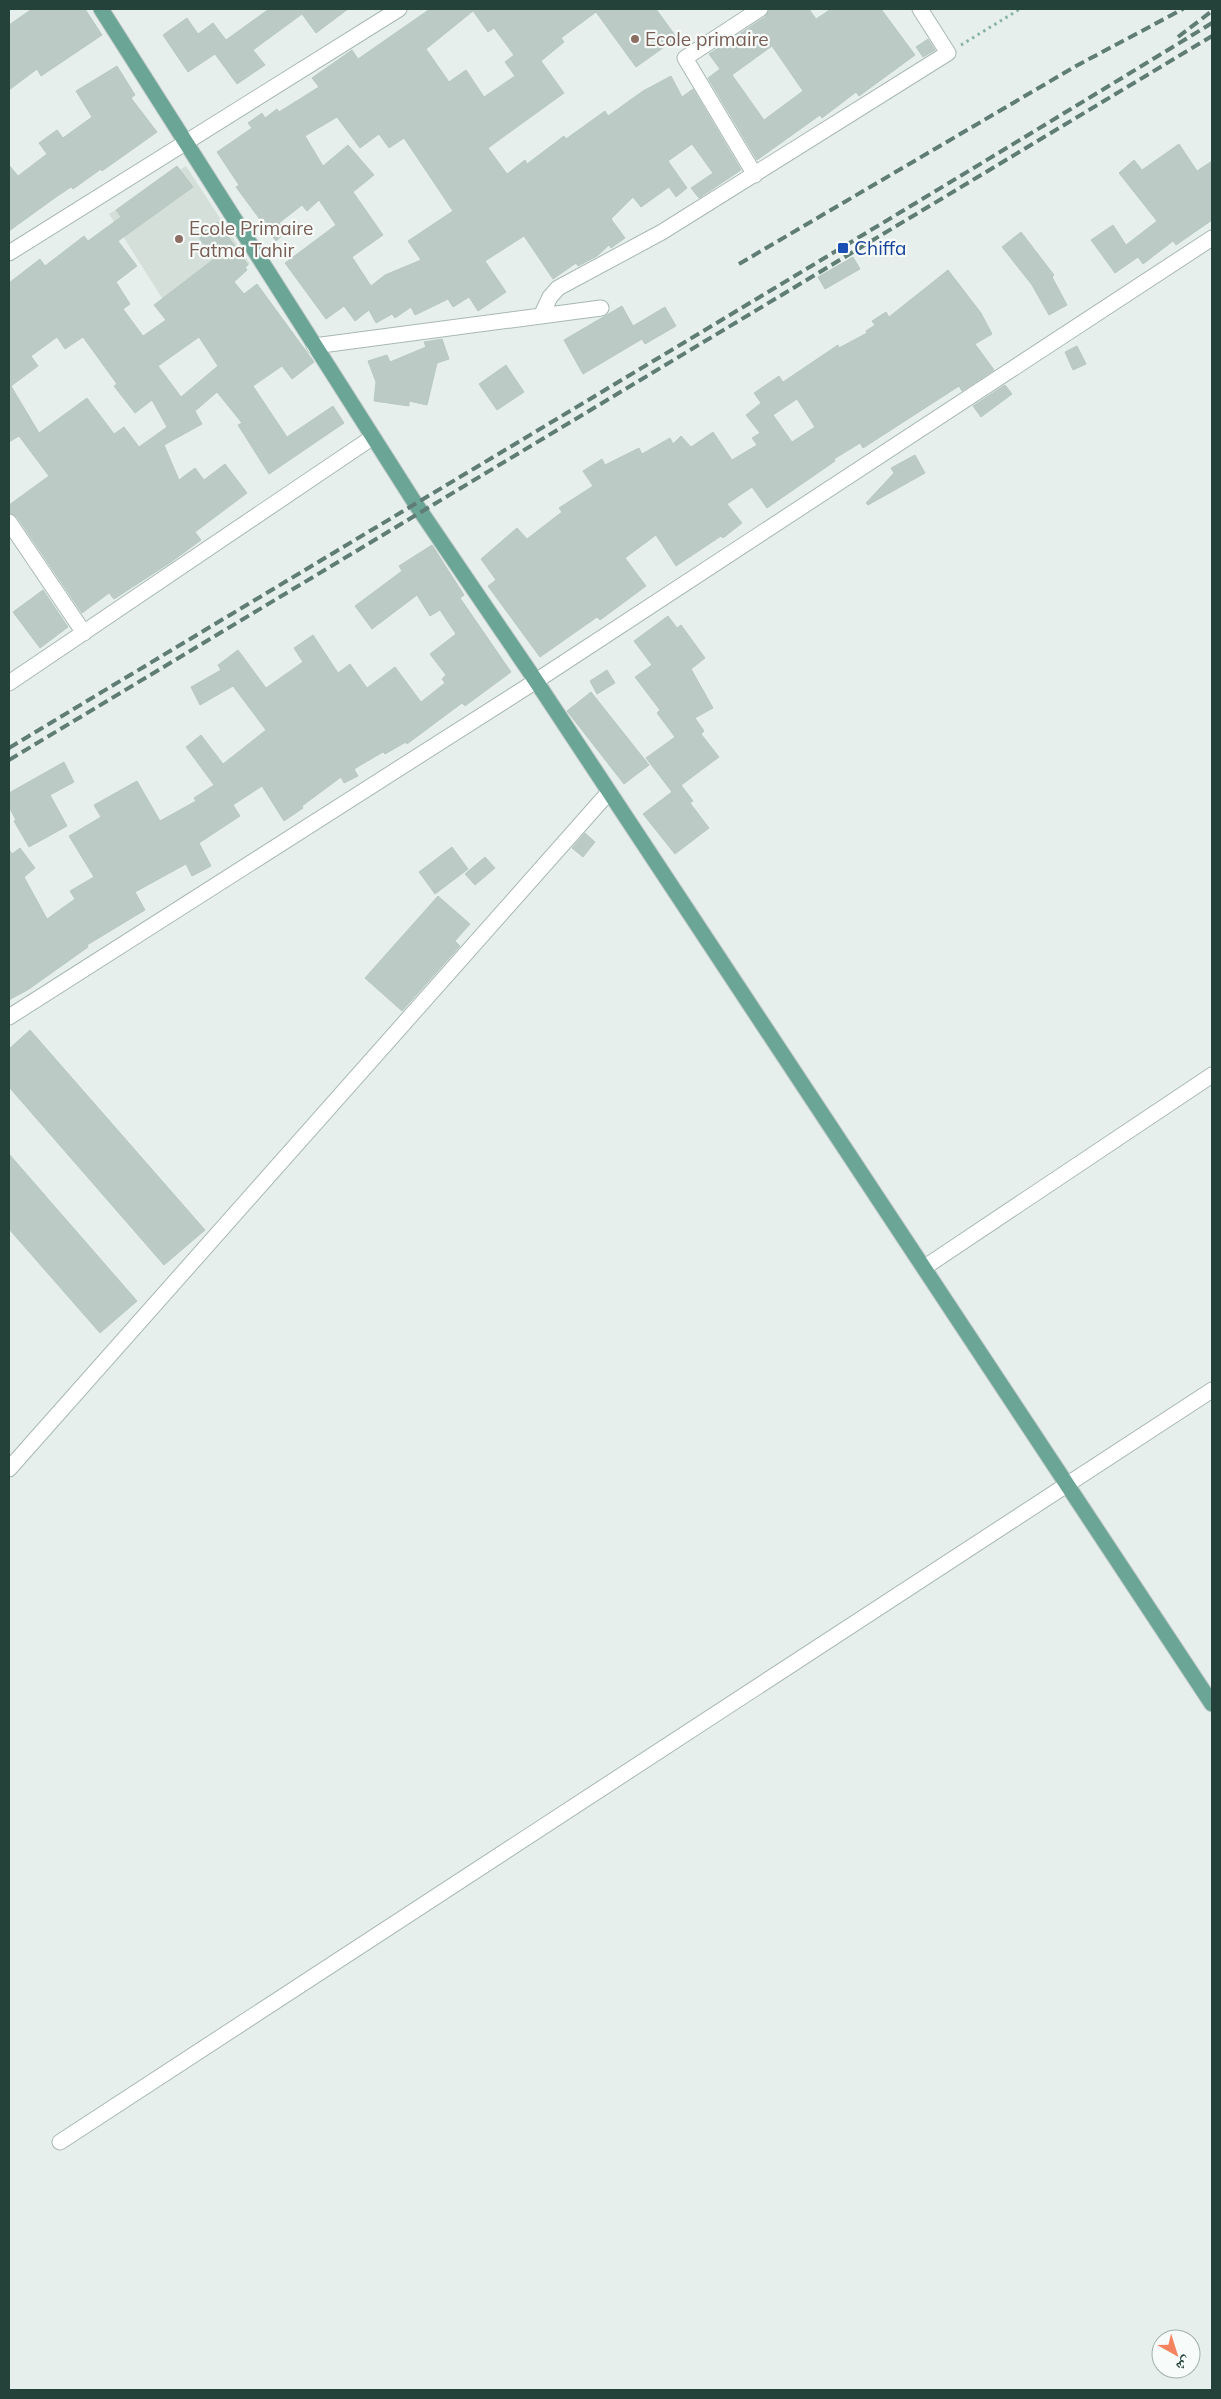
<svg xmlns="http://www.w3.org/2000/svg" width="1221" height="2399" font-family="Mulish,'Noto Naskh Arabic',sans-serif">
<style>
.built{fill:#d4dfda}
.building{fill:#bbcac4;stroke:#b8c9c2;fill-rule:evenodd}
.lines{fill:none;stroke-linecap:round;stroke-linejoin:round}
.street-casing{stroke:#a8b8b2;stroke-width:17}
.primary-casing{stroke:#c2cac8;stroke-width:17}
.path{stroke:#86b3a5;stroke-width:3;stroke-dasharray:2.5 4;stroke-linecap:butt}
.street{stroke:#fff;stroke-width:15}
.primary{stroke:#6aa596;stroke-width:15}
.rail{stroke:#5f7d75;stroke-width:4;stroke-dasharray:10 5;stroke-linecap:butt}
.education-dot{fill:#8d6e63;stroke:#f7fbf9;stroke-width:2}
.transit-dot{fill:#1a4fb4;stroke:#f7fbf9;stroke-width:2}
.labels{text-anchor:middle;dominant-baseline:central;stroke-width:4.5;stroke-linejoin:round;paint-order:stroke}
.education-label{font-size:19px;fill:#785e54;stroke:#f7fbf9;text-anchor:start}
.transit-label{font-size:19px;fill:#164399;stroke:#f7fbf9;text-anchor:start}
</style>
<rect width="100%" height="100%" fill="#e6efeb"/>
<path class="built" d="M 186,166 L 250,264 L 174,317 L 109,214 Z"/>
<path class="building" d="M 32,9 L 85,9 L 102,35 L 41,76 L 37,69 L 9,90 L 9,25 Z
M 269,9 L 348,9 L 316,33 L 302,14 L 253,50 L 265,65 L 237,84 L 215,54 L 188,72 L 163,35 L 187,18 L 198,34 L 213,23 L 226,40 Z
M 430,9 L 656,9 L 677,38 L 636,67 L 596,12 L 561,38 L 564,42 L 541,61 L 564,93 L 488,148 L 507,174 L 525,160 L 527,164 L 564,136 L 566,139 L 605,111 L 608,116 L 643,91 L 671,76 L 682,97 L 693,89 L 741,170 L 699,198 L 691,188 L 713,173 L 692,144 L 668,161 L 687,188 L 676,197 L 669,187 L 641,207 L 633,197 L 611,219 L 625,238 L 611,248 L 609,245 L 597,256 L 578,266 L 576,263 L 553,279 L 524,236 L 485,261 L 506,292 L 478,311 L 469,297 L 453,307 L 448,299 L 415,315 L 411,307 L 395,318 L 392,314 L 376,323 L 369,310 L 355,321 L 344,306 L 326,319 L 285,263 L 336,225 L 319,200 L 307,211 L 302,205 L 279,223 L 286,232 L 276,241 L 236,187 L 239,185 L 217,152 L 252,128 L 248,123 L 262,113 L 265,118 L 277,109 L 279,112 L 319,87 L 312,78 L 352,50 L 358,59 ZM 473,11 L 488,32 L 494,28 L 514,55 L 505,62 L 515,76 L 484,97 L 466,70 L 449,82 L 426,49 ZM 337,117 L 360,148 L 379,134 L 389,148 L 404,138 L 453,211 L 408,241 L 421,260 L 385,275 L 371,286 L 352,257 L 383,235 L 353,192 L 374,175 L 348,145 L 323,166 L 305,136 Z
M 769,9 L 809,9 L 816,19 L 831,9 L 881,9 L 915,55 L 859,96 L 856,92 L 822,118 L 820,115 L 757,160 L 708,78 L 720,69 L 709,54 L 765,17 ZM 772,46 L 803,91 L 764,120 L 732,75 Z
M 928,39 L 935,50 L 923,57 L 916,47 Z
M 117,66 L 135,95 L 131,98 L 157,132 L 102,171 L 101,169 L 73,189 L 71,187 L 56,197 L 9,231 L 9,165 L 18,176 L 47,154 L 39,143 L 57,130 L 63,138 L 92,117 L 76,91 Z
M 1179,144 L 1197,171 L 1212,161 L 1212,220 L 1176,245 L 1173,241 L 1143,264 L 1138,257 L 1115,273 L 1091,240 L 1113,225 L 1126,245 L 1157,221 L 1119,173 L 1134,160 L 1142,170 Z
M 177,166 L 193,187 L 118,241 L 137,266 L 116,282 L 130,304 L 123,309 L 143,336 L 166,320 L 154,305 L 214,259 L 198,236 L 218,222 L 248,265 L 245,267 L 247,270 L 234,282 L 244,294 L 257,284 L 314,362 L 292,379 L 282,366 L 253,386 L 287,437 L 333,406 L 344,423 L 269,474 L 238,425 L 242,423 L 217,392 L 195,411 L 202,424 L 164,445 L 179,480 L 195,468 L 204,480 L 225,464 L 247,493 L 195,532 L 201,540 L 171,562 L 114,599 L 109,593 L 82,613 L 17,517 L 9,513 L 9,505 L 49,476 L 19,436 L 9,442 L 9,283 L 40,259 L 45,266 L 84,236 L 88,241 L 121,217 L 116,210 ZM 57,337 L 65,349 L 83,337 L 117,384 L 114,386 L 135,413 L 152,400 L 167,427 L 139,447 L 124,427 L 114,434 L 87,398 L 39,433 L 11,386 L 38,366 L 31,356 ZM 199,337 L 218,366 L 181,397 L 158,366 Z
M 1021,232 L 1054,275 L 1052,277 L 1067,305 L 1049,315 L 1032,285 L 1002,247 Z
M 853,257 L 860,269 L 825,289 L 818,277 Z
M 948,270 L 981,313 L 992,334 L 975,344 L 994,370 L 962,391 L 959,386 L 863,448 L 860,443 L 834,459 L 835,461 L 767,508 L 752,487 L 727,504 L 742,523 L 723,538 L 721,536 L 676,566 L 656,535 L 625,558 L 646,586 L 600,620 L 597,617 L 540,657 L 488,586 L 496,580 L 481,559 L 517,528 L 527,539 L 562,512 L 559,508 L 593,486 L 583,471 L 602,459 L 605,465 L 639,448 L 642,454 L 670,438 L 673,444 L 681,436 L 691,447 L 713,432 L 732,460 L 757,445 L 752,438 L 760,433 L 746,415 L 761,403 L 754,393 L 779,376 L 783,382 L 838,345 L 839,348 L 867,333 L 866,331 L 875,325 L 872,321 L 886,312 L 889,317 ZM 797,399 L 815,427 L 792,442 L 773,415 Z
M 622,306 L 633,326 L 665,307 L 676,326 L 645,344 L 642,339 L 583,374 L 564,340 Z
M 442,339 L 449,359 L 437,363 L 427,405 L 409,401 L 409,406 L 374,401 L 376,382 L 368,361 L 387,355 L 390,362 L 426,347 L 424,342 Z
M 1077,346 L 1086,364 L 1073,370 L 1065,352 Z
M 506,365 L 524,392 L 497,410 L 479,384 Z
M 1005,385 L 1012,394 L 981,417 L 973,406 Z
M 915,455 L 925,473 L 868,505 L 866,503 L 894,473 L 891,468 Z
M 432,545 L 464,595 L 460,598 L 511,672 L 465,706 L 462,703 L 407,744 L 406,742 L 385,754 L 383,752 L 354,769 L 358,776 L 344,783 L 341,777 L 302,806 L 303,808 L 284,821 L 262,786 L 233,805 L 240,816 L 199,843 L 211,866 L 192,876 L 186,864 L 135,892 L 145,910 L 87,945 L 88,947 L 29,989 L 9,1000 L 9,849 L 12,854 L 20,848 L 35,868 L 24,877 L 47,919 L 75,899 L 70,891 L 94,877 L 69,836 L 101,817 L 94,805 L 137,781 L 160,821 L 196,801 L 194,798 L 214,785 L 186,747 L 201,735 L 223,764 L 266,730 L 233,686 L 200,705 L 191,687 L 221,670 L 218,665 L 238,650 L 266,688 L 303,662 L 294,648 L 313,635 L 338,673 L 350,664 L 367,688 L 395,667 L 421,702 L 445,683 L 442,679 L 446,675 L 430,654 L 456,634 L 440,610 L 430,616 L 417,595 L 372,629 L 355,606 L 402,571 L 399,566 Z
M 43,590 L 68,627 L 40,648 L 13,612 Z
M 668,616 L 677,628 L 681,625 L 705,658 L 691,669 L 713,708 L 695,718 L 704,731 L 701,734 L 719,757 L 672,792 L 646,758 L 675,737 L 657,713 L 660,710 L 635,677 L 652,665 L 634,641 Z
M 607,670 L 615,683 L 597,694 L 590,681 Z
M 591,692 L 649,765 L 624,784 L 567,711 Z
M 64,762 L 74,782 L 50,795 L 67,826 L 29,847 L 14,821 L 16,820 L 9,807 L 9,793 Z
M 681,785 L 693,801 L 690,803 L 709,828 L 675,854 L 643,814 Z
M 585,833 L 595,842 L 583,857 L 572,848 Z
M 452,847 L 468,869 L 435,894 L 419,872 Z
M 485,857 L 495,868 L 475,885 L 465,874 Z
M 438,896 L 470,924 L 455,941 L 460,946 L 402,1011 L 365,978 Z
M 30,1030 L 205,1230 L 164,1265 L 9,1087 L 9,1049 Z
M 9,1154 L 137,1301 L 100,1333 L 9,1229 Z"/>
<g class="lines">
<defs>
<path id="street" d="M 755,175 L 685,58 L 760,9
M 9,253 L 399,9
M 541,316 L 550,297 L 558,288 L 662,232 L 948,53 L 920,9
M 314,346 L 601,308
M 9,522 L 84,633
M 9,683 L 373,437
M 9,1017 L 536,681 L 1212,238
M 925,1267 L 1212,1075
M 9,1469 L 609,792
M 60,2142 L 1212,1390"/>
<path id="primary" d="M 101,9 L 415,503 L 536,681 L 1212,1704"/>
</defs>
<use href="#street" class="street-casing"/>
<use href="#primary" class="primary-casing"/>
<path class="path" d="M 961,45 L 1020,9"/>
<use href="#street" class="street"/>
<use href="#primary" class="primary"/>
<path class="rail" d="M 1178,37 L 1212,11
M 739,264 L 1076,66 L 1183,9
M 9,748 C 410,506 813,267 1212,23
M 9,760 L 1212,36"/>
</g>
<g class="education-dot">
<circle cx="635" cy="39" r="5"/>
<circle cx="179" cy="239" r="5"/>
</g>
<rect class="transit-dot" x="837" y="242" width="12" height="12" rx="2.5"/>
<g class="labels">
<g class="education-label">
<text x="645" y="39">Ecole primaire</text>
<text x="189" y="228">Ecole Primaire<tspan x="189" dy="22">Fatma Tahir</tspan></text>
</g>
<g class="transit-label">
<text x="854" y="248">Chiffa</text>
</g>
</g>
<rect width="1221" height="2399" fill="none" stroke="#24423a" stroke-width="20"/>
<g transform="translate(1176 2354) rotate(141)"><circle r="24" fill="#f7fbf9" stroke="#a3b1ad"/>
<path d="M0-4L9 19L0 12L-9 19Z" fill="#f4845f"/>
<text y="-8" font-size="14" font-weight="bold" text-anchor="middle" fill="#24423a">ش</text>
</g>
</svg>
